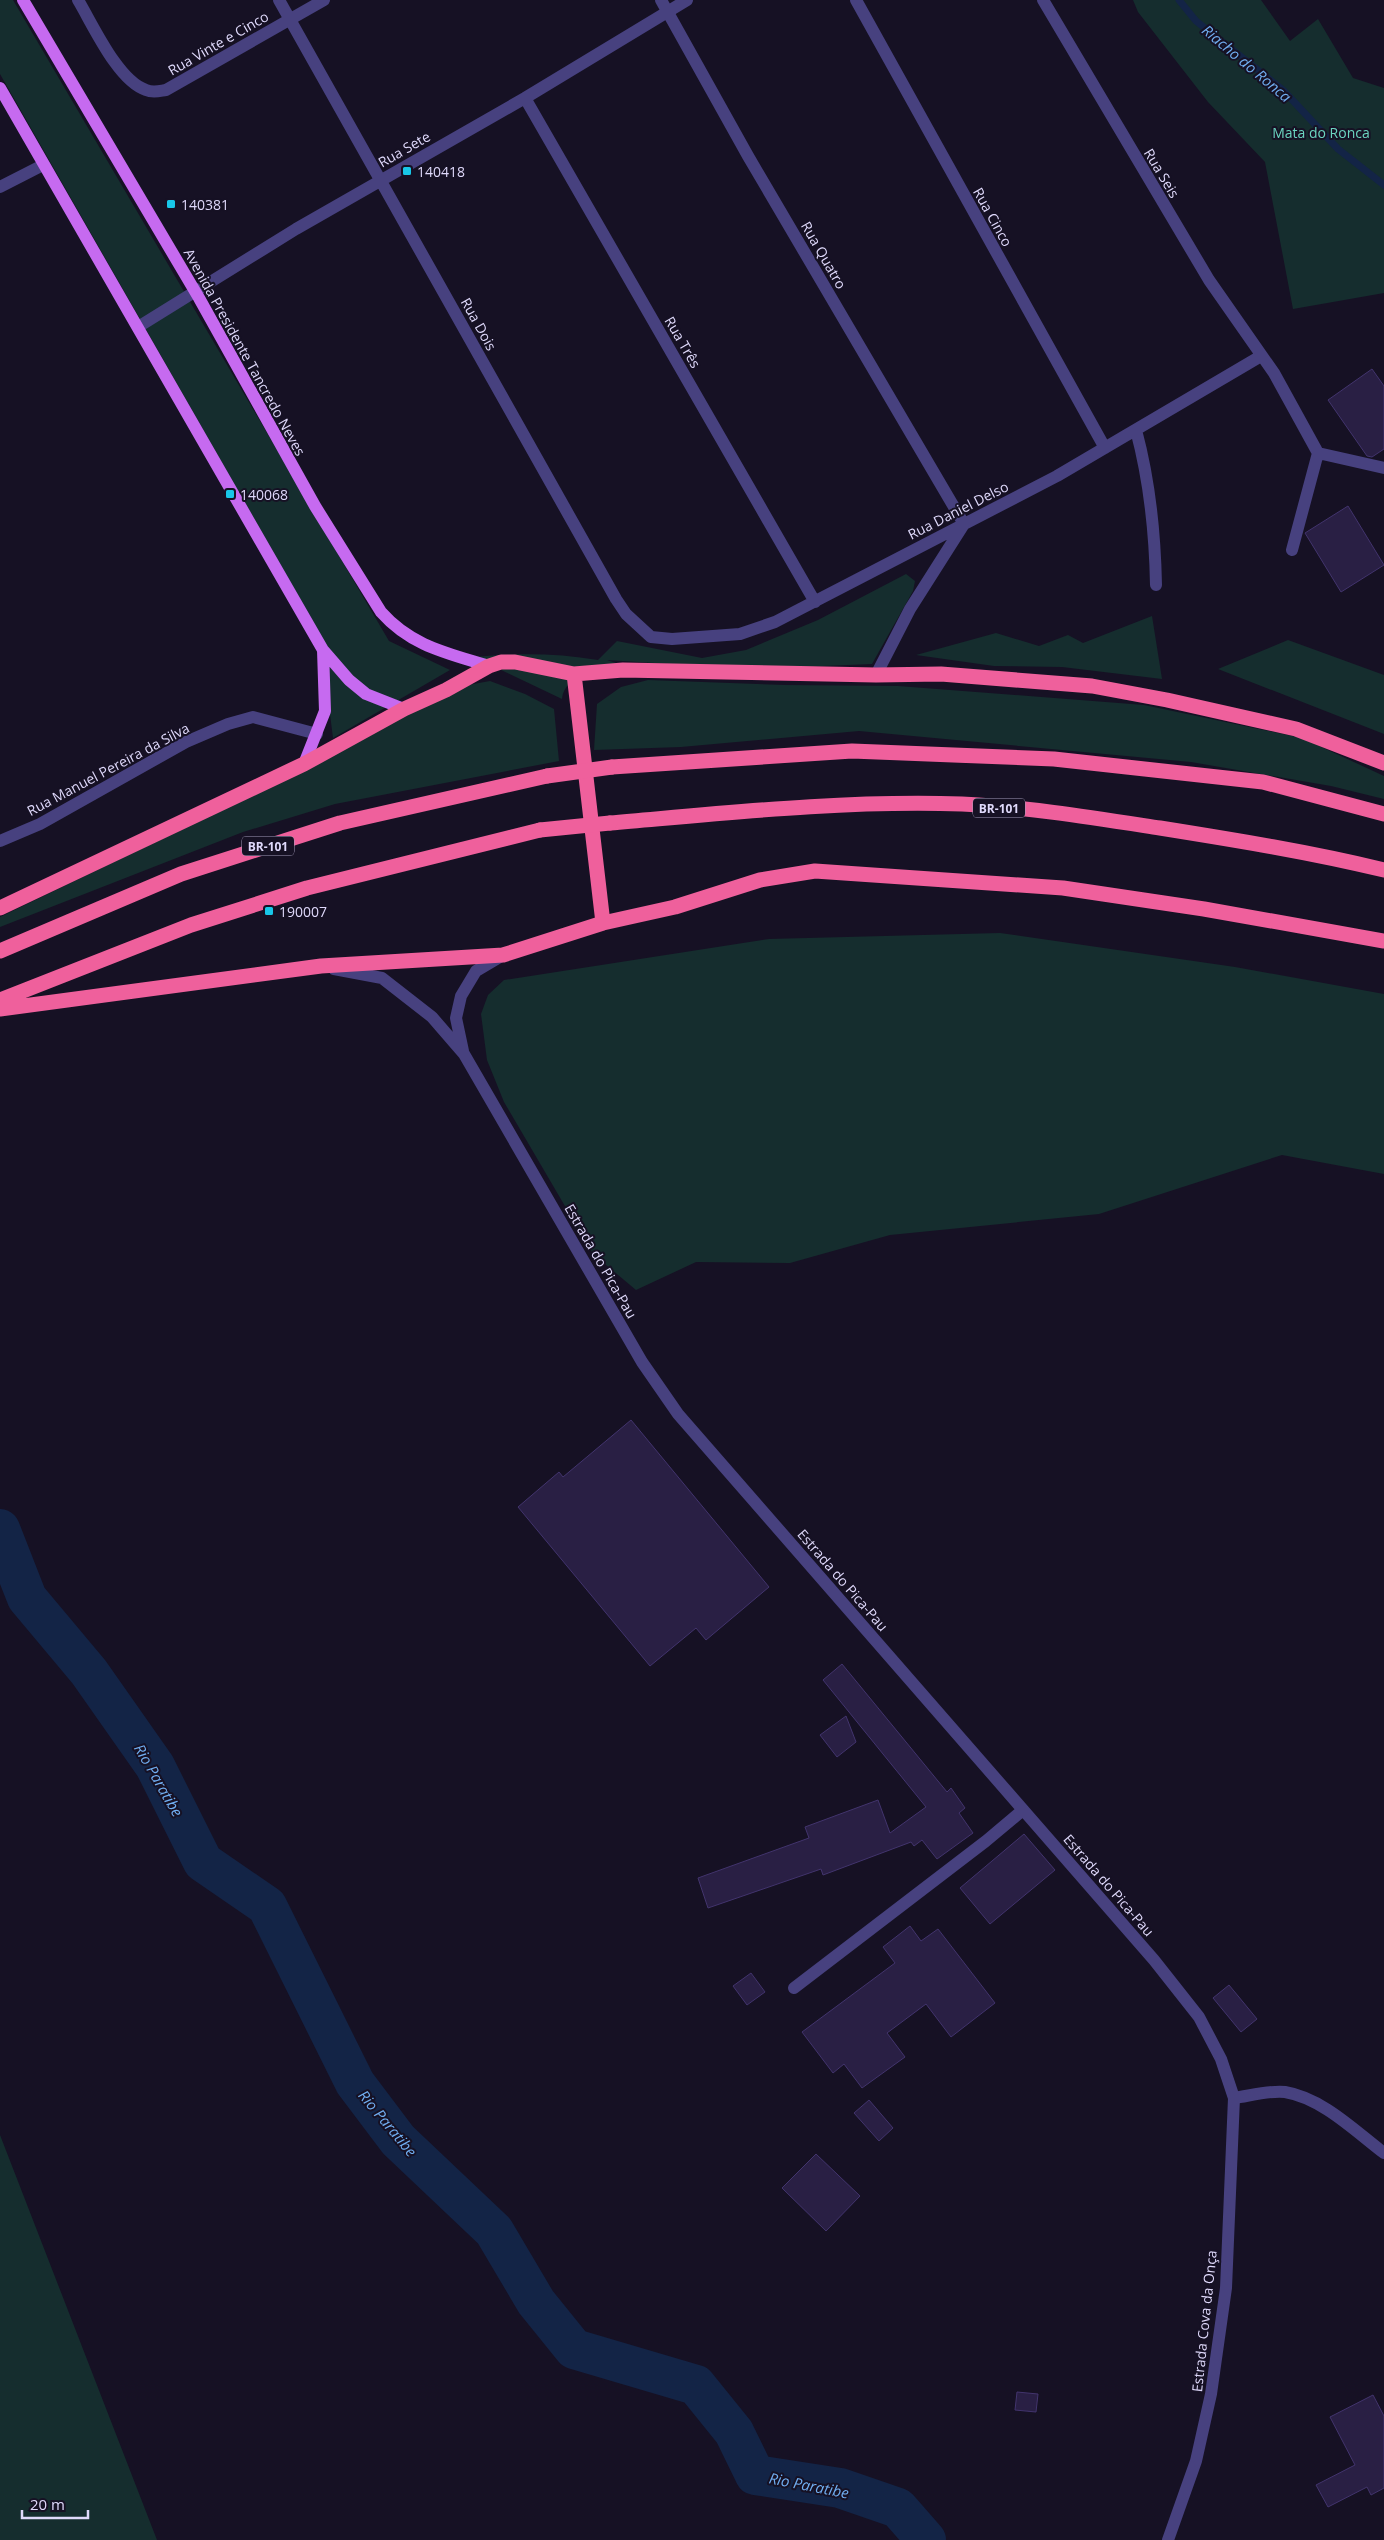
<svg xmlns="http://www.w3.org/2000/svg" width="1384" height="2540" font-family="'Open Sans',sans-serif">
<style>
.green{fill:#152d2e}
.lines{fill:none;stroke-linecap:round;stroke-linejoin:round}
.stream{stroke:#132446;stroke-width:7}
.river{stroke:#132446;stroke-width:40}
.building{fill:#291f44;stroke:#42346d}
.minor{stroke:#47417f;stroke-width:12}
.major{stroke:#c66af0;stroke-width:12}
.highway{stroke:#ef609c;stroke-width:15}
.highway-bridge{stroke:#ef609c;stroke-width:15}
.poi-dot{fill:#18c7e8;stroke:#161124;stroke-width:2}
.labels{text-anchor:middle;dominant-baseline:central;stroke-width:4;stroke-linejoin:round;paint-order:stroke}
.shield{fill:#161124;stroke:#a39dba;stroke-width:1}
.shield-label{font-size:12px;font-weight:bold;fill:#dfd9fb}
.street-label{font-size:14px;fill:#dfd9fb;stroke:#161124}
.park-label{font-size:14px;fill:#6bd5c0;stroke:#161124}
.poi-label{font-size:14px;fill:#dfd9fb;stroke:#161124;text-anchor:start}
.water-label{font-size:15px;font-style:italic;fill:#71aef1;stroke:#161124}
</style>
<rect width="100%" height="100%" fill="#161124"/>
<path class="green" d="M 0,0 L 13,0 L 389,641 L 450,670 L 333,738 L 320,634 L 0,74 Z
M 1133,0 L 1261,0 L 1290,41 L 1318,19 L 1353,78 L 1384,88 L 1384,293 L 1293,309 L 1265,162 L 1208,102 L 1138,12 Z
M 906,574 L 915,581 L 913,591 L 872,664 L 749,669 L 607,660 L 616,663 C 597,668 564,676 562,699 L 474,657 C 516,653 556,653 598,660 L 617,641 L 702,658 L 746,650 L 818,620 Z
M 1152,616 L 1162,679 L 1062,667 L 994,666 L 916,655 L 996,633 L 1039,646 L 1068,635 L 1083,643 Z
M 1288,640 L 1384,675 L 1384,734 L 1218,669 Z
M 648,680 L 785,685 L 898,686 L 1144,705 L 1302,738 L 1384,776 L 1384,799 L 1331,786 L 1191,762 L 859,731 L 681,747 L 594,750 L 597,704 L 621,687 Z
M 490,681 L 525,694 L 554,709 L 559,761 L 335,804 L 243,832 L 0,927 L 0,917 L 197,822 L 446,689 Z
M 1000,933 L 1235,967 L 1384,994 L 1384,1174 L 1282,1155 L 1099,1214 L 890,1235 L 790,1263 L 696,1262 L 636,1290 L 593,1254 L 504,1102 L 487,1060 L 481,1014 L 488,995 L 504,980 L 769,939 Z
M 0,2135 L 157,2540 L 0,2540 Z"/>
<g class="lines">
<path class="stream" d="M 1179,0 L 1196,21 L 1283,90 L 1338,149 L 1384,185"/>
<path class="river" d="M 0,1529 L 27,1598 L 89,1672 L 155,1766 L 203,1862 L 267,1906 L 355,2083 L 398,2140 L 494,2231 L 536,2302 L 574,2349 L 696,2385 L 734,2432 L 755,2475 L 840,2488 L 898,2508 L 926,2540"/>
</g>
<path class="building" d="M 1372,369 L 1384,386 L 1384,449 L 1372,457 L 1367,456 L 1328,400 Z
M 1348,506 L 1384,565 L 1341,592 L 1305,533 Z
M 631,1420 L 769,1587 L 706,1640 L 696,1628 L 650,1666 L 518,1507 L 559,1472 L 563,1477 Z
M 842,1664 L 947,1792 L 951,1788 L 965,1808 L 959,1813 L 973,1833 L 937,1859 L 922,1840 L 914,1846 L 911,1842 L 823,1875 L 821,1869 L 708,1908 L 698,1878 L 809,1838 L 805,1827 L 878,1800 L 890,1833 L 926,1807 L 823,1680 Z
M 846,1716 L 856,1742 L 837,1757 L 820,1735 Z
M 1024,1834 L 1055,1870 L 990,1924 L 960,1888 Z
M 910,1926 L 921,1941 L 938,1929 L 995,2003 L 951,2037 L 926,2004 L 887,2033 L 905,2057 L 862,2088 L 844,2064 L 833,2073 L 802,2032 L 895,1963 L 883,1947 Z
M 751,1973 L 765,1992 L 747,2005 L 733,1986 Z
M 1229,1985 L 1257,2019 L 1241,2032 L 1213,1998 Z
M 869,2100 L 893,2128 L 879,2141 L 854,2113 Z
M 816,2154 L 860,2196 L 826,2231 L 782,2188 Z
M 1017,2392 L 1038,2394 L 1036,2412 L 1015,2410 Z
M 1373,2395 L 1384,2416 L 1384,2488 L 1371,2495 L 1367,2487 L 1328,2507 L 1316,2485 L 1355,2465 L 1330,2417 Z"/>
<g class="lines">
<path class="minor" d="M 78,0 C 93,25 118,81 146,90 C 153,93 159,91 166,90 L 324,0
M 279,0 L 616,599 L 626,614 L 651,637 L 672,639 L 740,634 L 775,622 L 1057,476 L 1261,356
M 661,0 L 748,156 L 964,524 L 910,609 L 876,675
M 856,0 L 1105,448
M 1043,0 L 1209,280 L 1274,373 L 1318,453 L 1292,550
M 525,98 L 815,602
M 0,187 L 43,165
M 138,327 L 296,229 L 525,98 L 687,0
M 1136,430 C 1150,482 1155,532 1156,585
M 1318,453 L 1384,468
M 0,841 L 40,824 L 186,742 L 228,724 L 253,717 L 317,734
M 334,969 L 382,978 L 432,1017 L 464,1054 L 642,1362 L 678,1414 L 1154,1960 L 1199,2017 L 1221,2059 L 1234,2098 L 1226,2288 L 1211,2394 L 1196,2461 L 1168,2540
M 463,1051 L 456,1018 L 461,996 L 476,971 L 503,955
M 794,1988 L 986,1841 L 1023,1810
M 1234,2098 C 1249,2096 1270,2090 1285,2092 C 1322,2098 1355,2131 1384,2153"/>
<path class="major" d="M 23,0 L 199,298 L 315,506 L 381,612 C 411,646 447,653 489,666
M 0,88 L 323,650 L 349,680 L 366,694 L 404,709
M 304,764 L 325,711 L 323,650"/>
<path class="highway" d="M 574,674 L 603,923
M 612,767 L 852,751 L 1054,759 L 1263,782 L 1384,814
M 610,823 C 726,813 845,800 962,804 C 1028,807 1095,818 1160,828 C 1235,840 1310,852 1384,870
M 0,908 L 304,764 L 404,709 L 446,690 L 489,666 L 501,662 L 515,662 L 574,674 L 623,670 L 876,675 L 941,674 L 1092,686 L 1167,700 L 1296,729 L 1384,763
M 0,951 L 181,874 L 340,823 L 547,776
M 0,1000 L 191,925 L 307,888 L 540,830
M 0,1009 L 321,966 L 503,955 L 603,923 L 675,907 L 760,880 L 815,871 L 1063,888 L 1204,909 L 1384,941"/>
<path class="highway-bridge" d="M 547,776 L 612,767
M 540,830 L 610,823"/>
</g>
<g class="poi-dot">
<rect x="402" y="166" width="10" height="10" rx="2.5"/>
<rect x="166" y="199" width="10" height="10" rx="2.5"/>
<rect x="225" y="489" width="10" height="10" rx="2.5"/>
<rect x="264" y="906" width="10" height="10" rx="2.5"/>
</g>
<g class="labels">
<g class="shield">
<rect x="973" y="798.5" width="52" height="19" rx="4"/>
<rect x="242" y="836.5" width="52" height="19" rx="4"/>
</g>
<g class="shield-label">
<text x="999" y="808">BR-101</text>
<text x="268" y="846">BR-101</text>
</g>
<g class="street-label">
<text transform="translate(218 43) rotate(-30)">Rua Vinte e Cinco</text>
<text transform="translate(404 149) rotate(-30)">Rua Sete</text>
<text transform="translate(1162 173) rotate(59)">Rua Seis</text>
<text transform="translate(993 217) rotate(61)">Rua Cinco</text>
<text transform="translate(824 255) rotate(60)">Rua Quatro</text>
<text transform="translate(479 324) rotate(61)">Rua Dois</text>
<text transform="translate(683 342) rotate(60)">Rua Três</text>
<text transform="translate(245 352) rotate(61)">Avenida Presidente Tancredo Neves</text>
<text transform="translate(958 510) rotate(-27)">Rua Daniel Delso</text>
<text transform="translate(108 769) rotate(-28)">Rua Manuel Pereira da Silva</text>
<text transform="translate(601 1261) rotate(60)">Estrada do Pica-Pau</text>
<text transform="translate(843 1580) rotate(49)">Estrada do Pica-Pau</text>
<text transform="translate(1109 1885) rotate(49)">Estrada do Pica-Pau</text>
<text transform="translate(1204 2321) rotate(-84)">Estrada Cova da Onça</text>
</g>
<g class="park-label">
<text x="1321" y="132">Mata do Ronca</text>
</g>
<g class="poi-label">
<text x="417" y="171">140418</text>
<text x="181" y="204">140381</text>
<text x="240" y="494">140068</text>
<text x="279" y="911">190007</text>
</g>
<g class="water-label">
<text transform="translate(1247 63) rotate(40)">Riacho do Ronca</text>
<text transform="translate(159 1780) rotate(60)">Rio Paratibe</text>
<text transform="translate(388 2123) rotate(50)">Rio Paratibe</text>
<text transform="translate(809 2485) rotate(11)">Rio Paratibe</text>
</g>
</g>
<path d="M22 2510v8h66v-8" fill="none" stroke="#dfd9fb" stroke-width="2.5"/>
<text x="30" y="2510" font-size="15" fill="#dfd9fb" stroke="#161124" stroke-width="4" paint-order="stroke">20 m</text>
</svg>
